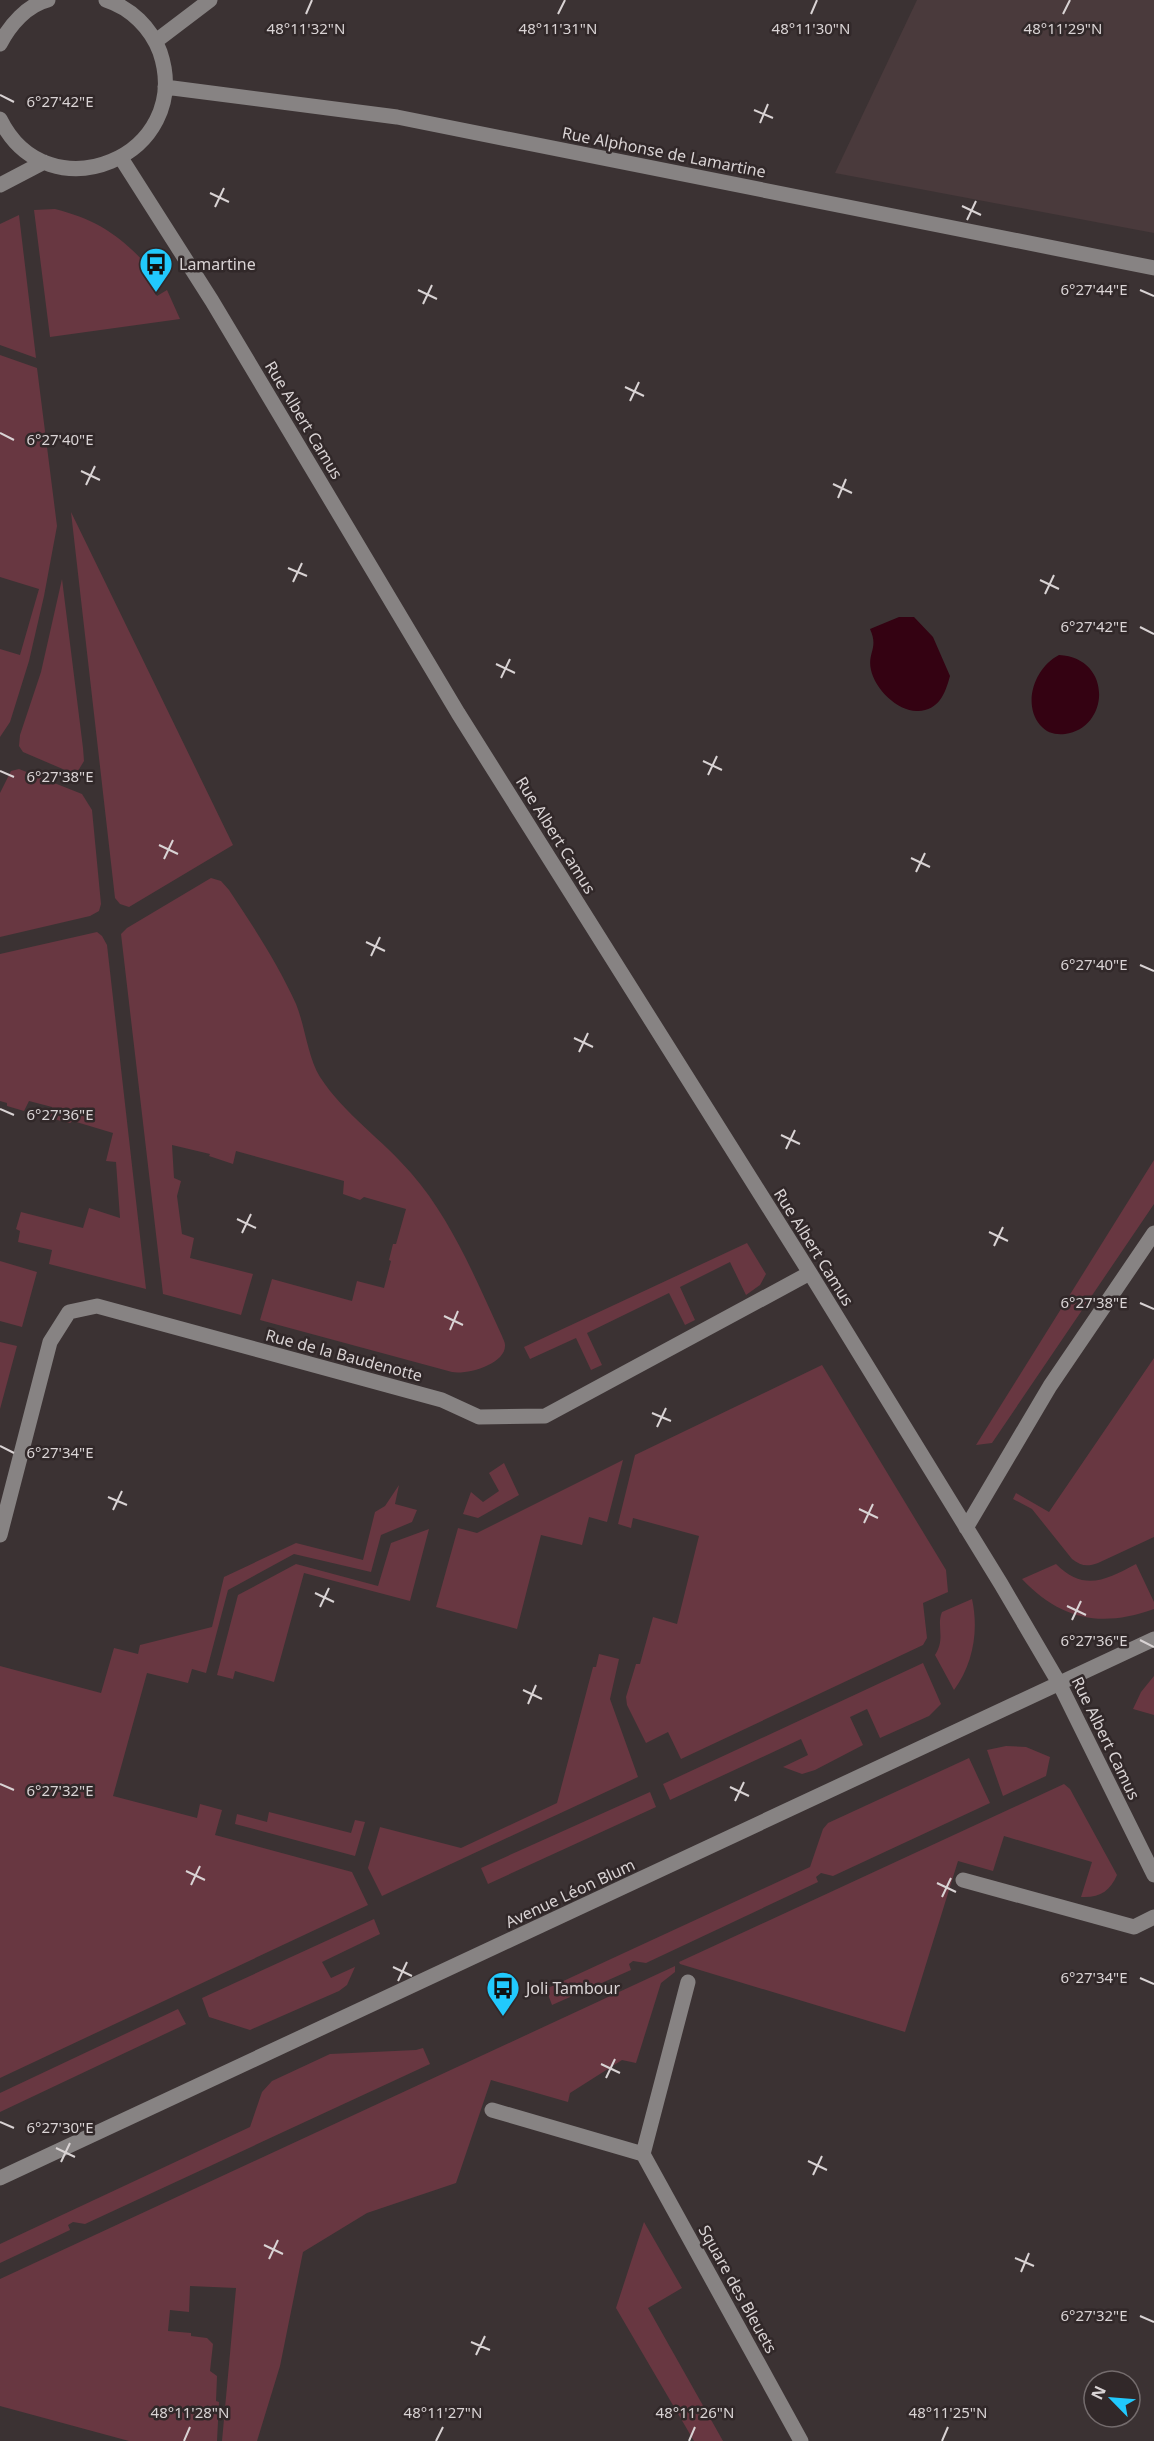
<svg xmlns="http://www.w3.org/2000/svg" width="1154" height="2441" font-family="'Noto Sans',sans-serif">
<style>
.built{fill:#4a3a3c}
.green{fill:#683741}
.water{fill:#340212}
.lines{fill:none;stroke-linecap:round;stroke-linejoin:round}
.minor{stroke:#878383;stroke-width:15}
.ticks{fill:none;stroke:#d9d3d4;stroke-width:2}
.labels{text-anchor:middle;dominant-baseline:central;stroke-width:5;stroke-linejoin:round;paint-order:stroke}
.street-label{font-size:16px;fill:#d9d3d4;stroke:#312829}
.poi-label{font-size:16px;fill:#d9d3d4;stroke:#312829;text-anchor:start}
.ticks-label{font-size:15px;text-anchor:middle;fill:#d9d3d4;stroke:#312829;stroke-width:5;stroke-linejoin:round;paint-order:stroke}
</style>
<rect width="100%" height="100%" fill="#3b3233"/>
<path class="built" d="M 917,0 L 1154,0 L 1154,233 L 835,173 Z"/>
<path class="green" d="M 55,209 C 98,220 123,237 152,271 L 145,277 L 157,296 L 167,290 L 180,319 L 50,337 L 34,210 Z
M 19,215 L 36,358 L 0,345 L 0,224 Z
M 0,355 L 37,368 L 57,526 L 44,596 L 29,661 L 10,722 L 0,737 L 0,649 L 20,655 L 39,589 L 0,577 Z
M 71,512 L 233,845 L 129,907 L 120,904 L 115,898 Z
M 62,579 L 83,748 L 84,761 L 78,771 L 72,773 L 23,752 L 19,746 L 20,735 L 41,672 Z
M 19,769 L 82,794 L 92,810 L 101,904 L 99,911 L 90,916 L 0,937 L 0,793 L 11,771 Z
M 211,878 L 221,881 L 229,890 C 253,926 278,964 296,1004 C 305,1026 308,1058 320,1077 C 344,1114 383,1140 411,1173 C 452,1220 476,1280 502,1336 C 503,1339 505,1342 505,1345 C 506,1364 467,1375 452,1372 L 260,1320 L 272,1279 L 352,1301 L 357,1281 L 384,1288 L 391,1261 L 389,1260 L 393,1244 L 396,1244 L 406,1209 L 364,1197 L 360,1200 L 343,1194 L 344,1181 L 236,1151 L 233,1164 L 209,1156 L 210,1154 L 172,1145 L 174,1178 L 181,1181 L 177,1196 L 182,1234 L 194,1238 L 190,1258 L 253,1274 L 241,1315 L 163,1294 L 121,934 L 127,928 Z
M 97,932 L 102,936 L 107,945 L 146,1289 L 49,1264 L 52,1250 L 18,1242 L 20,1231 L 16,1229 L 21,1212 L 83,1228 L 89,1208 L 120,1218 L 116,1162 L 106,1161 L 113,1133 L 73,1121 L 70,1123 L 49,1118 L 52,1107 L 29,1101 L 24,1111 L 7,1106 L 7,1103 L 0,1101 L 0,954 Z
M 1154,1160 L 1154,1204 L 992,1443 L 976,1445 Z
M 747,1243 L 766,1274 L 760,1285 L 746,1295 L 730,1262 L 680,1287 L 695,1320 L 685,1325 L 669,1293 L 587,1333 L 602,1365 L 591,1370 L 576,1338 L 530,1359 L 524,1347 Z
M 0,1261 L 37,1272 L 22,1327 L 0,1321 Z
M 0,1342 L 17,1346 L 0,1409 Z
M 1154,1358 L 1154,1537 L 1098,1563 C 1087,1567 1081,1566 1072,1559 L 1032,1509 L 1013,1499 L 1016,1493 L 1049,1512 Z
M 822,1365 L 946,1570 L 948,1592 L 923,1603 L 927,1638 L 923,1645 L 681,1759 L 668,1732 L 646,1743 L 627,1705 L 626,1697 L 636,1664 L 640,1664 L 653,1617 L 677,1624 L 699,1536 L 633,1518 L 631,1528 L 618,1524 L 635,1455 Z
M 623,1460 L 607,1522 L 589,1517 L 582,1545 L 541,1535 L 517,1629 L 436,1607 L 458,1528 L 477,1533 Z
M 504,1463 L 519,1495 L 478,1518 L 463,1514 L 471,1492 L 483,1502 L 499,1491 L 489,1473 Z
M 399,1485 L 395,1504 L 417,1510 L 412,1522 L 381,1535 L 371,1572 L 294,1554 L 228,1590 L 206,1673 L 192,1669 L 188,1683 L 147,1673 L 113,1796 L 197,1818 L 200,1804 L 222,1810 L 215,1835 L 352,1872 L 368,1905 L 0,2078 L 0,1666 L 101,1693 L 114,1648 L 138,1654 L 140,1645 L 212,1627 L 224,1577 L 296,1543 L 363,1560 L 375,1512 L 385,1506 Z
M 429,1529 L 410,1601 L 304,1573 L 274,1682 L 235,1671 L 233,1679 L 217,1675 L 238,1595 L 296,1564 L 378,1586 L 391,1543 Z
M 1056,1564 C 1084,1592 1106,1580 1136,1564 L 1154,1602 L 1154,1609 C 1101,1628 1061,1620 1022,1579 Z
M 972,1599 C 979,1631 973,1664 954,1690 L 935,1655 C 946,1638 936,1626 942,1612 Z
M 599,1654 L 619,1659 L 610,1699 L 638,1777 L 382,1896 L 368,1868 L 380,1827 L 461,1848 L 557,1803 L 593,1667 L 596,1667 Z
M 923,1663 L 941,1704 L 929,1716 L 880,1738 L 867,1709 L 850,1717 L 863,1745 L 815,1770 L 802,1774 L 783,1767 L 808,1755 L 801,1739 L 670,1800 L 663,1784 Z
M 1154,1676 L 1154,1715 L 1133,1709 L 1141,1692 Z
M 1006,1746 L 1026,1747 L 1050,1757 L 1046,1776 L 1003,1796 L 987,1750 Z
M 969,1758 L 990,1803 L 833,1876 L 821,1873 L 816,1877 L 818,1882 L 646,1963 L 633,1961 L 629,1964 L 631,1970 L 552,2005 L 546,1989 L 810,1867 L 823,1829 L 828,1823 Z
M 1064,1784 L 1070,1789 L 1117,1875 C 1110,1891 1100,1898 1081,1897 L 1092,1862 L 1004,1836 L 993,1871 L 958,1861 L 905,2032 L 680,1964 L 679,1962 Z
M 650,1792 L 656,1807 L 488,1884 L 481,1868 Z
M 269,1812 L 351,1833 L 355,1820 L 365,1822 L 355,1856 L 235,1824 L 237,1814 L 267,1822 Z
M 374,1919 L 380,1934 L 322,1962 L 331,1978 L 355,1967 L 347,1985 L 339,1991 L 250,2030 L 209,2017 L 202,1998 Z
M 675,1966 L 675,1972 L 661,1983 L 636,2063 L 622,2060 L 570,2093 L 568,2102 L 491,2080 L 456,2183 L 367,2213 L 303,2252 L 280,2366 L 257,2441 L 222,2441 L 236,2288 L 190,2286 L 189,2312 L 170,2310 L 168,2331 L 191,2333 L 191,2336 L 207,2338 L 213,2344 L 210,2371 L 217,2376 L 216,2401 L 219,2402 L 217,2441 L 129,2441 L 0,2406 L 0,2279 Z
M 178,2009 L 186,2024 L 0,2112 L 0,2093 Z
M 423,2048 L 430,2064 L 85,2224 L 73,2222 L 68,2225 L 70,2230 L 0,2263 L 0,2244 L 250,2127 L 262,2092 L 272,2081 L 330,2054 L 416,2050 Z
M 644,2222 L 682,2288 L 648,2308 L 723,2441 L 694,2441 L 616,2308 Z"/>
<path class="water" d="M 899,617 L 914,617 L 933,637 L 950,676 C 945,694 939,710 918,711 C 898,712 875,689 871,670 C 867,653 879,648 870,629 Z
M 1059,655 C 1113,658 1110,728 1065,734 C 1055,735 1047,733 1040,725 C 1022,703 1035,667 1059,655 Z"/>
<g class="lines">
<path class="minor" d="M 156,41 L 210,0
M 0,44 C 10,25 27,5 48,0
M 165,87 L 397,117 L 1154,268
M 0,119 C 48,217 195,156 160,52 C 151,28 131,8 106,0
M 121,158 L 212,301 L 458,713 L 810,1273 L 1001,1584 L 1059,1683 L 1154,1875
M 0,185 L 44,162
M 966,1528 L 1050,1386 L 1154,1233
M 0,1535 L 50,1342 L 69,1312 L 97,1306 L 442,1400 L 479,1417 L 545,1416 L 810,1273
M 963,1880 L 1134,1927 L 1154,1917
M 492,2110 L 643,2154 L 801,2441
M 643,2154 L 688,1982
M 0,2178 L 1154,1639"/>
</g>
<path class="ticks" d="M 306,14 L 312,0M 558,14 L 565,0M 811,14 L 817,0M 1063,14 L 1070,0M 0,95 L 14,102M 754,110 L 773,118M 760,123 L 768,104M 210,193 L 229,202M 962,206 L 981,215M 215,207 L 224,188M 967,220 L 976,201M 418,290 L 437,299M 1140,290 L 1154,296M 423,304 L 432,285M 625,387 L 644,396M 630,401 L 639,382M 0,433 L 14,440M 81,471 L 100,480M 833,484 L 852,493M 86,485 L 95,466M 838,498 L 846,479M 288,568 L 307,576M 1040,580 L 1059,589M 293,582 L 302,563M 1045,594 L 1054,575M 1140,627 L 1154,634M 496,664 L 515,673M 501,678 L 510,659M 703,761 L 722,770M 0,771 L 14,777M 708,775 L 717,756M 159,845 L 178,854M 911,858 L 930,867M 164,859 L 173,840M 916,872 L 925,853M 366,942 L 385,951M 371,956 L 380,937M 1140,965 L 1154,971M 574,1038 L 593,1047M 579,1052 L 588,1033M 0,1109 L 14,1115M 781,1135 L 800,1144M 786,1149 L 795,1130M 237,1219 L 256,1228M 989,1232 L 1008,1241M 242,1233 L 251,1214M 994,1246 L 1003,1227M 1140,1303 L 1154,1309M 444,1316 L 463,1325M 450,1330 L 458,1311M 652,1413 L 671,1421M 657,1427 L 666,1408M 0,1446 L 14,1453M 108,1497 L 127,1505M 859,1509 L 878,1518M 113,1510 L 122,1491M 864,1523 L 873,1504M 315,1593 L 334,1602M 1067,1606 L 1086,1615M 320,1607 L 329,1588M 1072,1620 L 1081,1601M 1140,1640 L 1154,1647M 523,1690 L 542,1699M 528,1704 L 536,1685M 0,1784 L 14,1790M 730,1787 L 749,1796M 735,1801 L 744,1782M 186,1871 L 205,1880M 937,1883 L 956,1892M 191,1885 L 200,1866M 942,1897 L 951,1878M 393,1967 L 412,1976M 1140,1978 L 1154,1984M 398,1981 L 407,1962M 601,2064 L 620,2073M 606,2078 L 615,2059M 0,2122 L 14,2128M 56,2148 L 75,2157M 808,2161 L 827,2170M 61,2162 L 70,2143M 813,2175 L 822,2156M 264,2245 L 283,2254M 1015,2258 L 1034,2266M 269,2259 L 278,2240M 1021,2272 L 1029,2253M 1140,2316 L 1154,2322M 471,2342 L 490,2350M 476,2355 L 485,2336M 184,2441 L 190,2427M 436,2441 L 443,2427M 689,2441 L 695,2427M 942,2441 L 948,2427"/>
<defs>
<symbol id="bus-pin" viewBox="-11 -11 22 30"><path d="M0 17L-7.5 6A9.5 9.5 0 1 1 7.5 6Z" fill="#21c9fd" stroke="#312829"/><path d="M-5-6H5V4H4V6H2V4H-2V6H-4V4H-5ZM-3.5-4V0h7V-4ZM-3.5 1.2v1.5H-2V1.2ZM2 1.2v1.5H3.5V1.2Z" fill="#111"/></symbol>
</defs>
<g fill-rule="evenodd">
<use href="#bus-pin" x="137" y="245" width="38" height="52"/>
<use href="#bus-pin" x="484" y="1969" width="38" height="52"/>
</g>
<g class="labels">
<g class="street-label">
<text transform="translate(664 152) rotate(11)">Rue Alphonse de Lamartine</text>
<text transform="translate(304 420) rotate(59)">Rue Albert Camus</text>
<text transform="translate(556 835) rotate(58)">Rue Albert Camus</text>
<text transform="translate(814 1247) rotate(58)">Rue Albert Camus</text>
<text transform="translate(344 1355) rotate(15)">Rue de la Baudenotte</text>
<text transform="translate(1106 1738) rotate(64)">Rue Albert Camus</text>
<text transform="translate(570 1893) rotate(-25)">Avenue Léon Blum</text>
<text transform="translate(738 2289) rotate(61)">Square des Bleuets</text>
</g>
<g class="poi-label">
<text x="179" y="264">Lamartine</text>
<text x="526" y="1988">Joli Tambour</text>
</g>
</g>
<g class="ticks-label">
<text x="306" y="34">48°11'32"N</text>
<text x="558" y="34">48°11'31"N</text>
<text x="811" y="34">48°11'30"N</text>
<text x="1063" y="34">48°11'29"N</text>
<text x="60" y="107">6°27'42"E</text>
<text x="1094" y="295">6°27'44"E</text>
<text x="60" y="445">6°27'40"E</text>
<text x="1094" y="632">6°27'42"E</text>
<text x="60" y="782">6°27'38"E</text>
<text x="1094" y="970">6°27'40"E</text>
<text x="60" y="1120">6°27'36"E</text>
<text x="1094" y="1308">6°27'38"E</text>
<text x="60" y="1458">6°27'34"E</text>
<text x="1094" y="1646">6°27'36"E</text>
<text x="60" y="1796">6°27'32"E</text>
<text x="1094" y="1983">6°27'34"E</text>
<text x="60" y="2133">6°27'30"E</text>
<text x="1094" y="2321">6°27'32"E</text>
<text x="190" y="2418">48°11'28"N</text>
<text x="443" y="2418">48°11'27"N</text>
<text x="695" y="2418">48°11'26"N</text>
<text x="948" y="2418">48°11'25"N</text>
</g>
<g transform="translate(1112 2399) rotate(295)"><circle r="28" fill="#312829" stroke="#746c6d" stroke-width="1.5"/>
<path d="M0-4.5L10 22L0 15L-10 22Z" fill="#21c9fd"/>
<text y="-9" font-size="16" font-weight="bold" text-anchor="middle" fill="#d9d3d4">N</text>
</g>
</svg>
